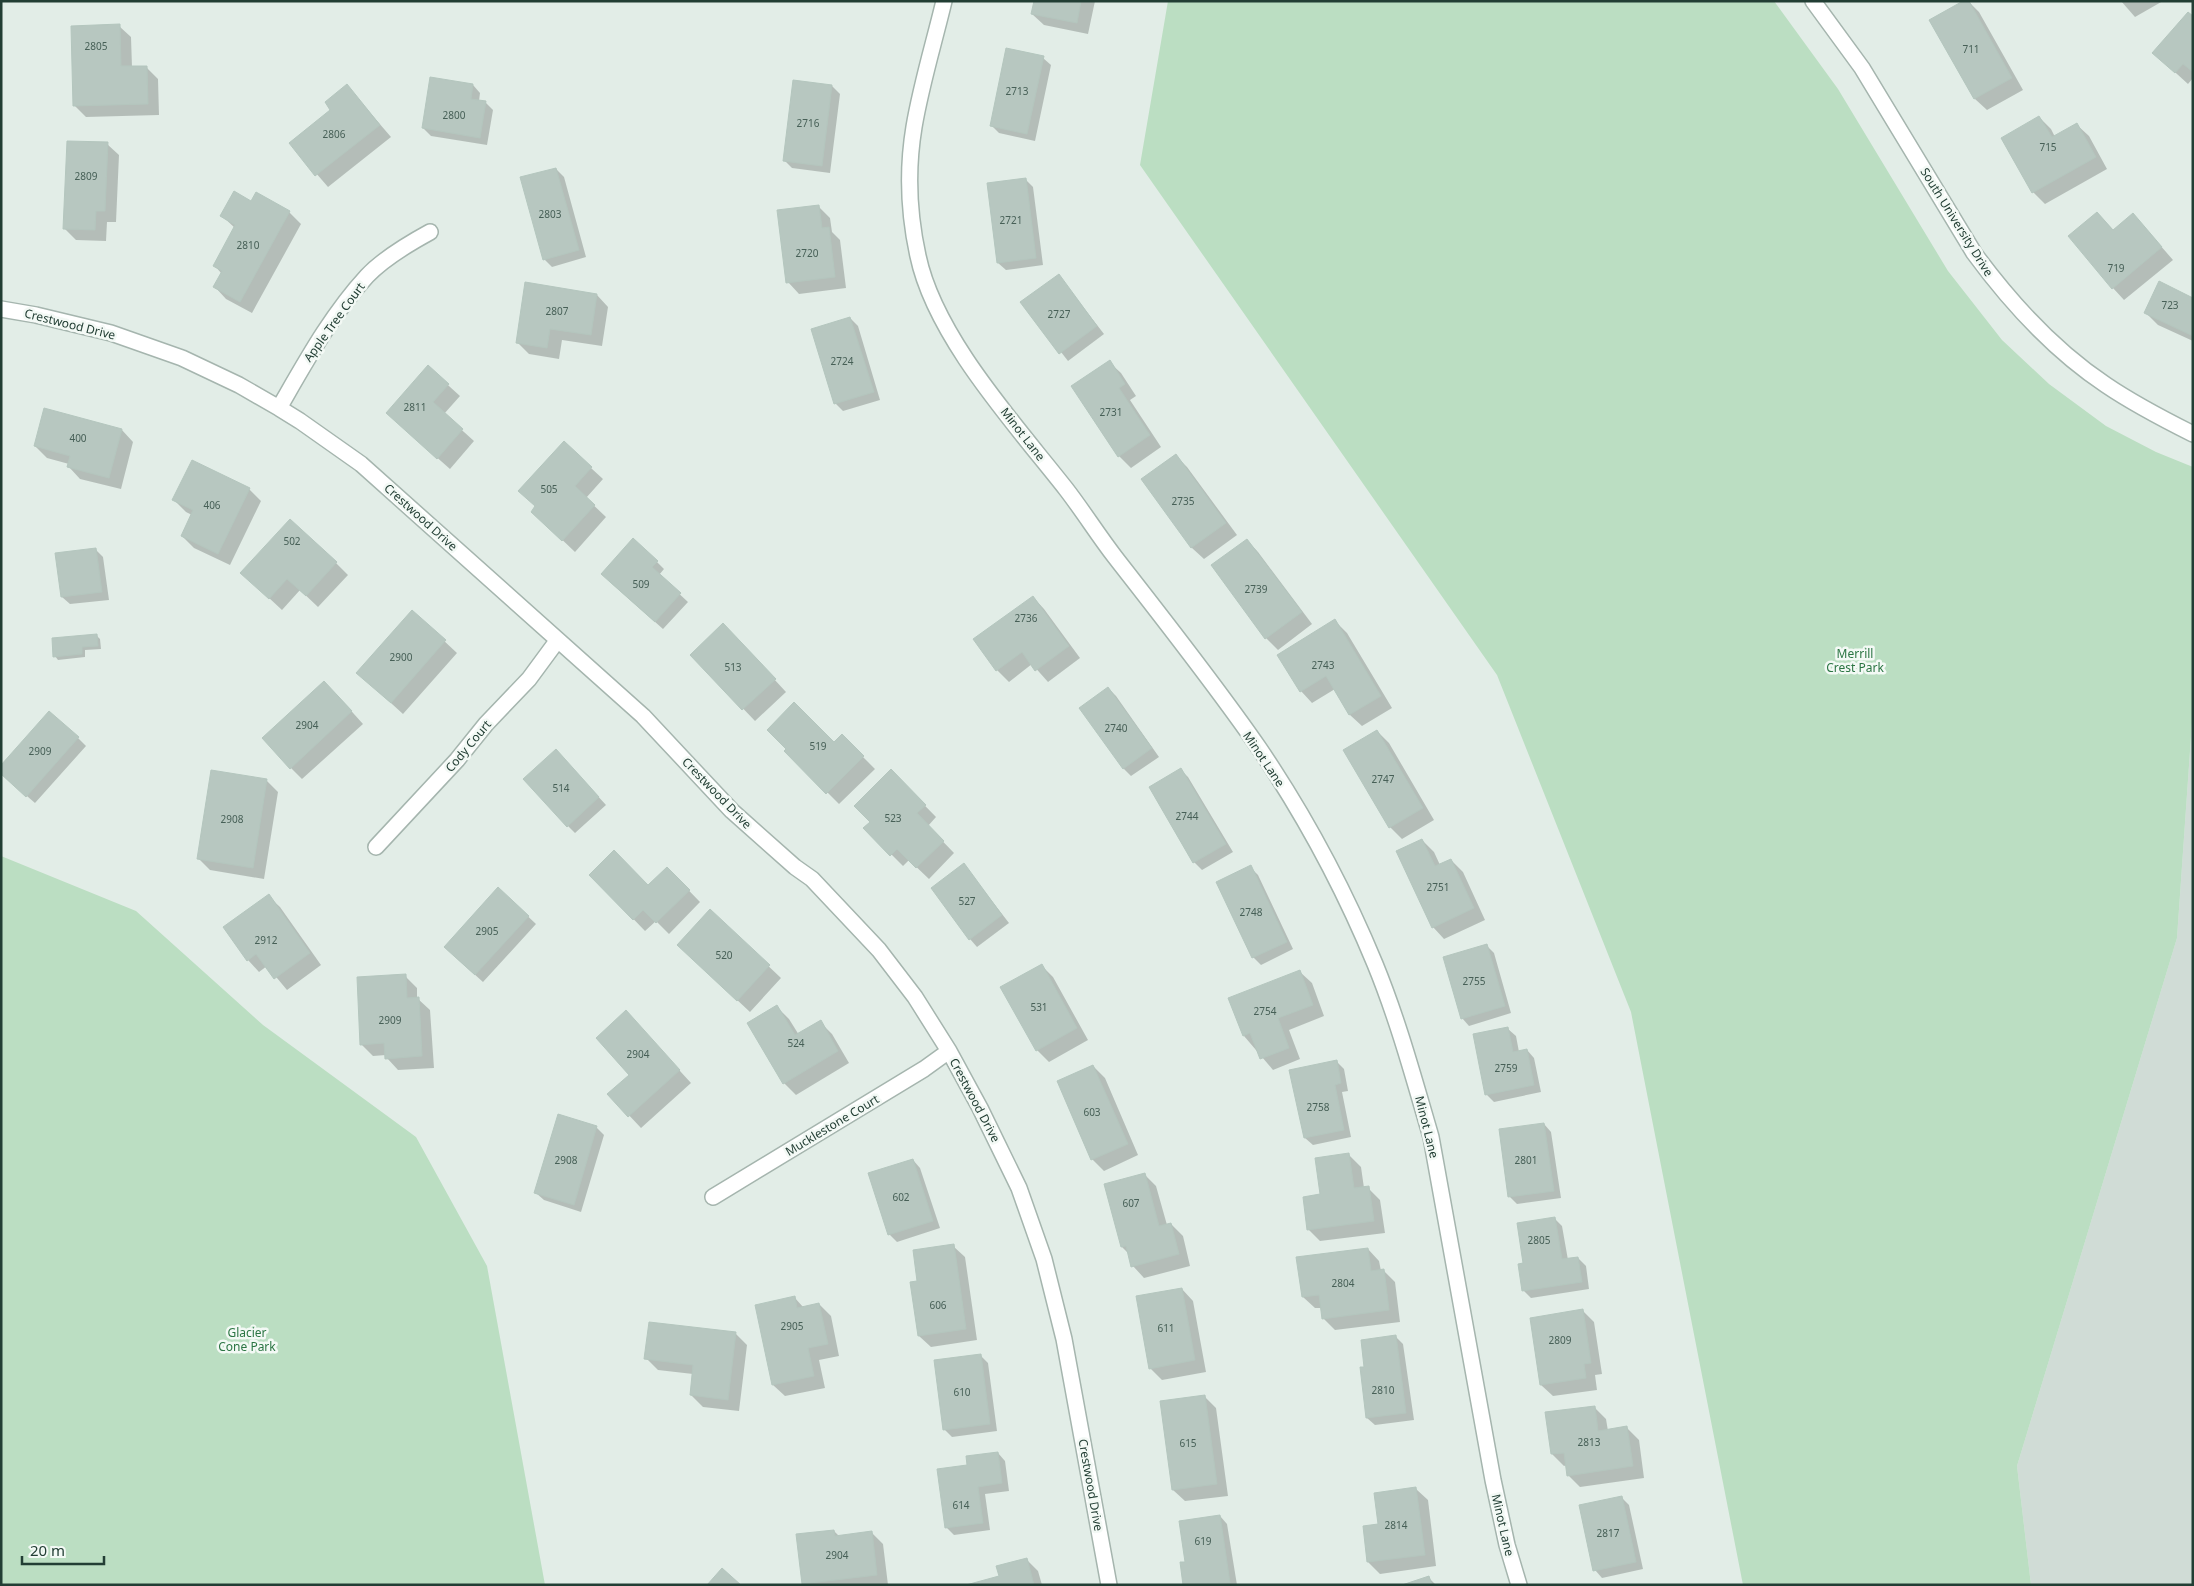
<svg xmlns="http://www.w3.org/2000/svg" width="2194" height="1586" font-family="'Noto Sans',sans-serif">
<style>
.built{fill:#d0dcd6}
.green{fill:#bbdec2}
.shadow{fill:#0003}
.building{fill:#b7c7c0;stroke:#b4c6be}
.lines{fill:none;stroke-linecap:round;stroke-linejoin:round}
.minor-casing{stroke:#a5b5ae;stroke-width:18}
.minor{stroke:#fff;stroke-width:15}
.labels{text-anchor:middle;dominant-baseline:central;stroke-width:5;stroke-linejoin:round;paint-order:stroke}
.number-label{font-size:10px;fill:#476057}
.street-label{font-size:12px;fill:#223e34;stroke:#f3f9f5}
.park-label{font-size:12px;fill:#2b7543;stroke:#f3f9f5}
</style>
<rect width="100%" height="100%" fill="#e2ede7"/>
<path class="built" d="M 2193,708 L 2193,1585 L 2031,1585 L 2017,1466 L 2177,938 Z"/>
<path class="green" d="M 1168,1 L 1774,1 L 1838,89 L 1948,271 L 2002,340 L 2049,384 L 2106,426 L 2156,452 L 2193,467 L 2193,708 L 2177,938 L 2017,1466 L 2031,1585 L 1743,1585 L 1631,1012 L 1497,675 L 1140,165 Z
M 1,856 L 136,911 L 263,1025 L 416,1137 L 487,1266 L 545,1585 L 1,1585 Z"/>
<path class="shadow" d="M 1035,1 L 1095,1 L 1088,34 L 1044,25 L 1032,14 Z
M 1968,1 L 1979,12 L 2023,90 L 1987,110 L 1975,99 L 1931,21 Z
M 2121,1 L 2163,1 L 2135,17 Z
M 2193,18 L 2193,78 L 2188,84 L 2166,64 Z
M 119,26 L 131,37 L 132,67 L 146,67 L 158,79 L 159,115 L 86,117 L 74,105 Z
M 1043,58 L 1051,65 L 1035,141 L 999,133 L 991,125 Z
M 794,82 L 832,86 L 840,94 L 830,173 L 792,168 L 784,160 Z
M 473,85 L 480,93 L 479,101 L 485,102 L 493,110 L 487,145 L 431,136 L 423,128 Z
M 347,86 L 391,137 L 328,187 L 290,143 L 332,110 Z
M 2039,117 L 2051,129 L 2055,137 L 2077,125 L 2089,136 L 2107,169 L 2045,204 L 2033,192 Z
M 107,144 L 119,155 L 116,222 L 107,222 L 106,241 L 76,240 L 64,228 Z
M 556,169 L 564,177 L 586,257 L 552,267 L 544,259 Z
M 1025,179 L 1033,187 L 1043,265 L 1006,270 L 998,263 Z
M 251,202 L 289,212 L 301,224 L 252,313 L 226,299 L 215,287 L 222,274 L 214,265 L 235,228 L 222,216 Z
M 818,206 L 830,218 L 832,232 L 840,240 L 846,288 L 799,294 L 788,282 Z
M 2097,213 L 2114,231 L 2133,214 L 2173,260 L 2124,300 L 2113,288 Z
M 1059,276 L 1104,334 L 1068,361 L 1022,302 Z
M 597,295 L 608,307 L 602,346 L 562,340 L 559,359 L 529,354 L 517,342 Z
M 2193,299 L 2193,341 L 2158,325 L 2146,313 Z
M 850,318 L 858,326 L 880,400 L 843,411 L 835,403 Z
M 1109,362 L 1121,373 L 1136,396 L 1130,400 L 1161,447 L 1131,468 L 1119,456 Z
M 428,367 L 460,396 L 444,414 L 474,441 L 450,469 L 399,424 Z
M 122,430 L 133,442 L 121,489 L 80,479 L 69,467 L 69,464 L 47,458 L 35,446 Z
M 1175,455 L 1187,467 L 1237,535 L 1204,559 L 1192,548 L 1143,479 Z
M 591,468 L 603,479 L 586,498 L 606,517 L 575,552 L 533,512 Z
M 249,489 L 261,501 L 230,565 L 194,548 L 182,536 L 192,515 L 186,512 L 174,500 Z
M 1247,540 L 1258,552 L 1312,624 L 1278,650 L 1266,638 Z
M 95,549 L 103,557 L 109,600 L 70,604 L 62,597 Z
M 657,562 L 664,569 L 659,575 L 688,602 L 663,629 L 610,582 Z
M 336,563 L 348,575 L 318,607 L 300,590 L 282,610 L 254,584 Z
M 1033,597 L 1044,609 L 1080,658 L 1048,682 L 1032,664 L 1009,682 L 997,670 Z
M 412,611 L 457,653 L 403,714 L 370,684 Z
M 1335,621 L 1347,633 L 1392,708 L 1362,726 L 1350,715 L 1335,689 L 1312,703 L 1301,691 Z
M 97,636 L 100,639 L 101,649 L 85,650 L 85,657 L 58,660 L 55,656 Z
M 735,637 L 786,692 L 755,721 L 692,655 Z
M 1108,688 L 1116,696 L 1159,757 L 1131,776 L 1124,769 L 1081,708 Z
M 336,694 L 363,724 L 302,779 L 291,768 Z
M 1377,731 L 1389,743 L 1434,820 L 1402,839 L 1390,827 Z
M 842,736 L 875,769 L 839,804 L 786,751 L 788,749 L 834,744 Z
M 78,738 L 86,746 L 35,803 L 6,778 Z
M 563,758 L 606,805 L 575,833 L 568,826 Z
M 1181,770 L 1188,777 L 1233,852 L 1202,870 L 1194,862 Z
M 891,771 L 936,817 L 928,826 L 954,853 L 929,879 L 909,860 L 903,866 L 865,828 L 872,822 Z
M 266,780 L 278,792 L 264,879 L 210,870 L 198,858 Z
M 1422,840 L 1434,852 L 1440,865 L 1451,860 L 1463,872 L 1485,920 L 1444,939 L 1433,927 Z
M 964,865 L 1009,923 L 977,947 L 970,939 Z
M 1250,867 L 1258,875 L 1293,949 L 1261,965 L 1253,957 Z
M 667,868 L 700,902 L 669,934 L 656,921 L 645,931 L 591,875 L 648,887 Z
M 499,889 L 536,924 L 483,982 L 453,955 Z
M 268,896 L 280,907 L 321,965 L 287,990 L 267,966 L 259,972 L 248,960 Z
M 710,911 L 781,978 L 750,1012 L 690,956 Z
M 1486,945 L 1494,953 L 1511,1013 L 1469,1026 L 1462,1018 Z
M 1041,965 L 1053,977 L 1088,1040 L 1049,1062 L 1037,1050 L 1002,987 Z
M 1300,972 L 1312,983 L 1324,1016 L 1289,1030 L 1300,1059 L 1273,1070 L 1244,1036 L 1230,999 Z
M 405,976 L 417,988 L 417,998 L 430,1010 L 434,1068 L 398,1070 L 387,1058 L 386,1055 L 373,1056 L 361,1044 Z
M 777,1007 L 789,1019 L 799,1035 L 820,1022 L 832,1034 L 849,1063 L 796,1095 L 784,1083 Z
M 637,1024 L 691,1083 L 641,1128 L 609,1094 L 631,1075 Z
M 1508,1029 L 1516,1036 L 1519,1052 L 1527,1050 L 1534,1058 L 1541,1092 L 1494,1102 L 1486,1094 Z
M 1336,1061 L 1344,1069 L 1348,1091 L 1342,1092 L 1351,1137 L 1313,1145 L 1305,1138 Z
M 1093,1066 L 1105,1078 L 1138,1155 L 1104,1171 L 1092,1159 Z
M 1544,1124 L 1551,1132 L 1561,1198 L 1517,1204 L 1510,1197 Z
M 596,1127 L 604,1135 L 581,1212 L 544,1200 L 536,1193 Z
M 1349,1155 L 1361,1167 L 1364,1188 L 1368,1188 L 1380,1200 L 1385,1233 L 1320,1241 L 1308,1229 L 1322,1196 Z
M 913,1160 L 920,1168 L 940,1228 L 897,1242 L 889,1234 Z
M 1144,1174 L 1156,1186 L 1167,1225 L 1171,1224 L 1183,1236 L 1190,1266 L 1144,1278 L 1133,1266 L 1129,1254 L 1122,1247 Z
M 1555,1219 L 1562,1226 L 1568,1260 L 1578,1258 L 1586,1266 L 1589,1289 L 1531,1298 L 1523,1290 L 1525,1264 Z
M 953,1246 L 965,1257 L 977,1340 L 931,1347 L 919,1336 L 919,1282 Z
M 1368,1249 L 1379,1261 L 1381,1271 L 1383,1270 L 1395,1282 L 1400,1322 L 1335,1330 L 1323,1318 L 1321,1308 L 1315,1308 L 1303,1297 Z
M 1182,1289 L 1193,1301 L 1206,1372 L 1162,1380 L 1150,1368 Z
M 794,1297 L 804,1308 L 819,1304 L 831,1316 L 839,1356 L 819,1360 L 825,1388 L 785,1396 L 773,1385 Z
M 1583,1311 L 1594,1322 L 1602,1374 L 1595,1375 L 1597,1390 L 1553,1396 L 1541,1385 Z
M 735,1333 L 747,1345 L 739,1411 L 703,1407 L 691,1395 L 693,1374 L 658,1370 L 646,1358 Z
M 1396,1337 L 1403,1344 L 1414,1420 L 1375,1425 L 1367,1418 L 1365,1368 Z
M 981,1356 L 988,1363 L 997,1431 L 952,1437 L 944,1429 Z
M 1204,1396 L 1216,1408 L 1228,1496 L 1185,1501 L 1173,1490 Z
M 1594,1407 L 1606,1419 L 1608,1431 L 1627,1428 L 1639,1440 L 1644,1478 L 1580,1487 L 1568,1475 L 1567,1465 L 1564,1466 L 1552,1454 Z
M 998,1453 L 1005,1461 L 1009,1491 L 985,1494 L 990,1530 L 954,1535 L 946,1527 L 968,1466 Z
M 1416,1489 L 1428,1500 L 1436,1566 L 1380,1574 L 1368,1562 L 1364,1528 L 1380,1525 Z
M 1621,1497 L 1629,1505 L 1643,1569 L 1602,1578 L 1595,1570 Z
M 1220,1516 L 1227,1524 L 1237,1585 L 1185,1585 L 1187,1563 Z
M 834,1531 L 840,1537 L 872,1533 L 883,1544 L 888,1585 L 805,1585 L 803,1583 Z
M 1027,1560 L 1038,1571 L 1042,1585 L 971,1585 L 1000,1577 Z
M 1429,1578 L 1436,1585 L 1406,1585 Z"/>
<path class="building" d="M 1034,1 L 1081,1 L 1077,23 L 1031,14 Z
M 1963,1 L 1969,1 L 2012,78 L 1974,99 L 1929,20 Z
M 2188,12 L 2193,16 L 2193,72 L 2183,64 L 2175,73 L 2152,53 Z
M 120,24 L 121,66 L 147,66 L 148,104 L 73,106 L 71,26 Z
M 1006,48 L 1044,56 L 1027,134 L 990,126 Z
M 430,77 L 473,84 L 471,99 L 486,101 L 480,138 L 422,128 Z
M 793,80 L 832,85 L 822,166 L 783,161 Z
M 347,84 L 380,125 L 315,176 L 289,143 L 330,110 L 325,102 Z
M 2039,116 L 2052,137 L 2077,123 L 2096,157 L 2032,193 L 2001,138 Z
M 67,141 L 108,142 L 105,211 L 96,211 L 95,230 L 63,229 Z
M 556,168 L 579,250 L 543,260 L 520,177 Z
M 1026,178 L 1036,258 L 997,263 L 987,183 Z
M 234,191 L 251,201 L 256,192 L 290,211 L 240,302 L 213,287 L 222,271 L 213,266 L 235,225 L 220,216 Z
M 819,205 L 822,228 L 829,227 L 835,277 L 786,283 L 777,210 Z
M 2097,212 L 2113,230 L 2133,213 L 2162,247 L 2112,289 L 2068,236 Z
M 1059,274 L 1097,326 L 1059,354 L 1020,302 Z
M 2159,281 L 2193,298 L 2193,336 L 2144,313 Z
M 525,282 L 597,294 L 591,335 L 550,329 L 547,348 L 516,343 Z
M 850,317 L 874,392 L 834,404 L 811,329 Z
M 1110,360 L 1125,384 L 1119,388 L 1150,435 L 1118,457 L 1071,386 Z
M 428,365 L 449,384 L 433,402 L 463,429 L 437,459 L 386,413 Z
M 44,408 L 122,429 L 109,478 L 67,467 L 70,456 L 34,446 Z
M 564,441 L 592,467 L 575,486 L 595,505 L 562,541 L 531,512 L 535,506 L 518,491 Z
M 1176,454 L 1226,523 L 1191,548 L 1141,479 Z
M 192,460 L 250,488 L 218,554 L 181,536 L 193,510 L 172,500 Z
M 290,519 L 337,562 L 306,596 L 287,579 L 269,599 L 240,573 Z
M 633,538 L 658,561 L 652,567 L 681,593 L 655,622 L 601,574 Z
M 1247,539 L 1302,612 L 1265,639 L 1211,565 Z
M 96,548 L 102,592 L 61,597 L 55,553 Z
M 1033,596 L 1069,646 L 1035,671 L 1022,652 L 996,671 L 973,639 Z
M 412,610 L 446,640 L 391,703 L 356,673 Z
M 1335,619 L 1381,696 L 1349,715 L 1326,676 L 1300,692 L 1277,655 Z
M 723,623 L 776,679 L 742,710 L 690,655 Z
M 97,634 L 98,646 L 82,647 L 82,654 L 53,657 L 52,638 Z
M 324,681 L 352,711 L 290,769 L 262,738 Z
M 1108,687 L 1152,748 L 1123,769 L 1079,708 Z
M 794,702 L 834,742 L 842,734 L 864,756 L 826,794 L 784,751 L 786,749 L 767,730 Z
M 49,711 L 79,737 L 26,797 L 1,774 L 1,765 Z
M 1377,730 L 1423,808 L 1389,828 L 1343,750 Z
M 556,749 L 599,797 L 567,827 L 523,779 Z
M 1181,768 L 1226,844 L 1193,863 L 1149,787 Z
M 891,769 L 926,805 L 917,813 L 944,841 L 916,868 L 897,849 L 890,856 L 863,828 L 870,822 L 854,806 Z
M 211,770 L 267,779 L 253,868 L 197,859 Z
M 1422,839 L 1435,866 L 1451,859 L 1474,908 L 1432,928 L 1396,851 Z
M 614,850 L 648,885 L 667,867 L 690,890 L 656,923 L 643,910 L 633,920 L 589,875 Z
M 964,863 L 1002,915 L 969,940 L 931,888 Z
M 1251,865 L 1287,942 L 1252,958 L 1216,882 Z
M 498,887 L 529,916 L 475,975 L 444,947 Z
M 269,894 L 310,953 L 274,979 L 256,954 L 247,961 L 223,927 Z
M 710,909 L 770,965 L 737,1001 L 677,945 Z
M 1487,944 L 1505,1006 L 1461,1019 L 1443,957 Z
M 1042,964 L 1077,1028 L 1036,1051 L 1000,987 Z
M 1300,970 L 1313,1005 L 1278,1018 L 1289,1048 L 1260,1059 L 1250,1033 L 1243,1036 L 1228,998 Z
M 406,974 L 407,998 L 419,997 L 422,1056 L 385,1059 L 384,1043 L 360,1045 L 357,977 Z
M 777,1005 L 795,1035 L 821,1020 L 838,1051 L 783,1084 L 747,1023 Z
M 626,1010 L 680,1070 L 628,1117 L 607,1094 L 629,1075 L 596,1038 Z
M 1508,1027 L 1513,1052 L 1527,1049 L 1534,1085 L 1485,1095 L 1473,1034 Z
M 1337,1060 L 1341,1083 L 1335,1085 L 1344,1130 L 1304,1138 L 1289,1070 Z
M 1093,1065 L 1128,1144 L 1091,1160 L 1057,1081 Z
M 558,1114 L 597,1126 L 574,1205 L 534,1193 Z
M 1544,1123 L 1554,1191 L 1508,1197 L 1499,1129 Z
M 1349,1153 L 1354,1188 L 1369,1186 L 1374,1221 L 1307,1230 L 1303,1197 L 1320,1194 L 1315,1158 Z
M 913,1159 L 933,1221 L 888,1235 L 868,1173 Z
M 1145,1173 L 1159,1226 L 1171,1223 L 1179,1254 L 1131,1267 L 1126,1246 L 1121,1247 L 1104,1184 Z
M 1555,1217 L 1562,1259 L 1578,1257 L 1582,1282 L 1522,1291 L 1518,1264 L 1523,1263 L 1517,1223 Z
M 954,1244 L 966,1329 L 918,1336 L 910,1282 L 917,1281 L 913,1250 Z
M 1368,1248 L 1371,1271 L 1384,1269 L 1389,1310 L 1322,1319 L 1319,1295 L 1302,1297 L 1296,1257 Z
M 1182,1288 L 1195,1360 L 1149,1369 L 1136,1296 Z
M 795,1296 L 797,1308 L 819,1303 L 828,1344 L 808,1348 L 814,1376 L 772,1385 L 755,1305 Z
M 1583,1309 L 1591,1363 L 1584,1364 L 1586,1378 L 1540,1385 L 1530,1318 Z
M 649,1322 L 736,1332 L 728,1400 L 690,1395 L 693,1365 L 644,1359 Z
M 1396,1335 L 1406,1413 L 1366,1418 L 1360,1367 L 1364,1367 L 1361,1340 Z
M 981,1354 L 990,1424 L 943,1430 L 934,1360 Z
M 1205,1395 L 1217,1484 L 1172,1490 L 1160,1401 Z
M 1595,1406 L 1598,1431 L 1627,1426 L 1633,1466 L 1567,1476 L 1564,1453 L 1551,1454 L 1545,1412 Z
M 998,1452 L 1002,1483 L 978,1487 L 983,1523 L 945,1528 L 937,1469 L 967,1465 L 966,1456 Z
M 1416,1487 L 1425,1555 L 1367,1562 L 1363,1526 L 1378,1524 L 1374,1493 Z
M 1622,1496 L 1636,1562 L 1593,1571 L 1579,1505 Z
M 1220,1515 L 1230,1583 L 1183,1585 L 1180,1562 L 1185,1562 L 1179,1521 Z
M 834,1530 L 835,1536 L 872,1531 L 877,1575 L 802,1584 L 796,1534 Z
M 1027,1558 L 1034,1585 L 966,1585 L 999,1576 L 996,1566 Z
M 722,1568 L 741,1585 L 707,1585 Z
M 1429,1576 L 1432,1585 L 1402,1585 Z"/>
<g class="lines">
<defs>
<path id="minor" d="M 944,1 C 934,43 921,85 914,127 C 907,169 909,215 918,256 C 935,337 1015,424 1066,489 C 1083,511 1098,535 1115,557 C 1164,620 1214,683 1259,748 C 1305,816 1344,889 1375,964 C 1398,1020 1414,1079 1431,1137 L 1493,1480 L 1507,1545 L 1519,1585
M 1813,1 L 1862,68 L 1974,253 C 2010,302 2055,351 2106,385 C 2134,404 2163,419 2193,434
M 1,309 L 36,315 L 111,333 L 182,358 L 239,385 L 279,408 L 300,421 L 361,464 L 643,716 L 732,811 L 795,867 L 812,879 L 879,950 L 915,997 L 949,1051 L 980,1108 L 1019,1188 L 1044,1259 L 1064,1339 L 1109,1585
M 279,408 C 305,363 331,315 367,276 C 384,258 408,244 430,232
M 376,847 L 457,760 L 486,724 L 529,679 L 557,641
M 713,1197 L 924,1069 L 949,1051"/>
</defs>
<use href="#minor" class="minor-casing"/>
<use href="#minor" class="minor"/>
</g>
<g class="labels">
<g class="number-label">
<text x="96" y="46">2805</text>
<text x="1971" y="49">711</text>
<text x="1017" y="91">2713</text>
<text x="454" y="115">2800</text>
<text x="808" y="123">2716</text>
<text x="334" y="134">2806</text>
<text x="2048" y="147">715</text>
<text x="86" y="176">2809</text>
<text x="550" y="214">2803</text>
<text x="1011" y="220">2721</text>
<text x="248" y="245">2810</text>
<text x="807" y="253">2720</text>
<text x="2116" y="268">719</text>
<text x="2170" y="305">723</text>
<text x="557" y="311">2807</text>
<text x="1059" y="314">2727</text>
<text x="842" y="361">2724</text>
<text x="415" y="407">2811</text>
<text x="1111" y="412">2731</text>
<text x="78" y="438">400</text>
<text x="549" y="489">505</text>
<text x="1183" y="501">2735</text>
<text x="212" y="505">406</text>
<text x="292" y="541">502</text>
<text x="641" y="584">509</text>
<text x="1256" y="589">2739</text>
<text x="1026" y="618">2736</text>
<text x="401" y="657">2900</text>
<text x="1323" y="665">2743</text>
<text x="733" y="667">513</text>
<text x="307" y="725">2904</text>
<text x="1116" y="728">2740</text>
<text x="818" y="746">519</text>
<text x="40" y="751">2909</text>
<text x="1383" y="779">2747</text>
<text x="561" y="788">514</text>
<text x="1187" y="816">2744</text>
<text x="893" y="818">523</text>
<text x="232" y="819">2908</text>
<text x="1438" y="887">2751</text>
<text x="967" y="901">527</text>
<text x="1251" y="912">2748</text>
<text x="487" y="931">2905</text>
<text x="266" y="940">2912</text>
<text x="724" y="955">520</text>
<text x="1474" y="981">2755</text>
<text x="1039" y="1007">531</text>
<text x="1265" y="1011">2754</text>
<text x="390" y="1020">2909</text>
<text x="796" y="1043">524</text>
<text x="638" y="1054">2904</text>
<text x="1506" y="1068">2759</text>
<text x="1318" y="1107">2758</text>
<text x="1092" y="1112">603</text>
<text x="566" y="1160">2908</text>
<text x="1526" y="1160">2801</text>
<text x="901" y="1197">602</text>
<text x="1131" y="1203">607</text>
<text x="1539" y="1240">2805</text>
<text x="1343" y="1283">2804</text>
<text x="938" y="1305">606</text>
<text x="792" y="1326">2905</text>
<text x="1166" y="1328">611</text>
<text x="1560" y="1340">2809</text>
<text x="1383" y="1390">2810</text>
<text x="962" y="1392">610</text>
<text x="1589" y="1442">2813</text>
<text x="1188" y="1443">615</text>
<text x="961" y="1505">614</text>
<text x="1396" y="1525">2814</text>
<text x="1608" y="1533">2817</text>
<text x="1203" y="1541">619</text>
<text x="837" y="1555">2904</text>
</g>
<g class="street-label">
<text transform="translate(1957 222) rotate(58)">South University Drive</text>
<text transform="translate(334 322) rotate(-54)">Apple Tree Court</text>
<text transform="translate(70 324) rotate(14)">Crestwood Drive</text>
<text transform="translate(1023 434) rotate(52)">Minot Lane</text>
<text transform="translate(421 517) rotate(42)">Crestwood Drive</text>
<text transform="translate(468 746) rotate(-50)">Cody Court</text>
<text transform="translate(1264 759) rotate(56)">Minot Lane</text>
<text transform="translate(717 793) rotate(46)">Crestwood Drive</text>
<text transform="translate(975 1100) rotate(62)">Crestwood Drive</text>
<text transform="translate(832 1125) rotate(-31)">Mucklestone Court</text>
<text transform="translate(1427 1127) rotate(76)">Minot Lane</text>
<text transform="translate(1091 1485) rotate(80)">Crestwood Drive</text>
<text transform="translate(1503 1525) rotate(77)">Minot Lane</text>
</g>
<g class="park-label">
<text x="1855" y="653">Merrill<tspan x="1855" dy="14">Crest Park</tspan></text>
<text x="247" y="1332">Glacier<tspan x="247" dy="14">Cone Park</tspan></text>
</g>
</g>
<rect width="2194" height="1586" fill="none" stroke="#223e34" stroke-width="5"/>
<path d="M22 1556v8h82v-8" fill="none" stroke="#223e34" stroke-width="2.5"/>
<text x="30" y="1556" font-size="15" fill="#223e34" stroke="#f3f9f5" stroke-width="4" paint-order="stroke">20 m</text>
</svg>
